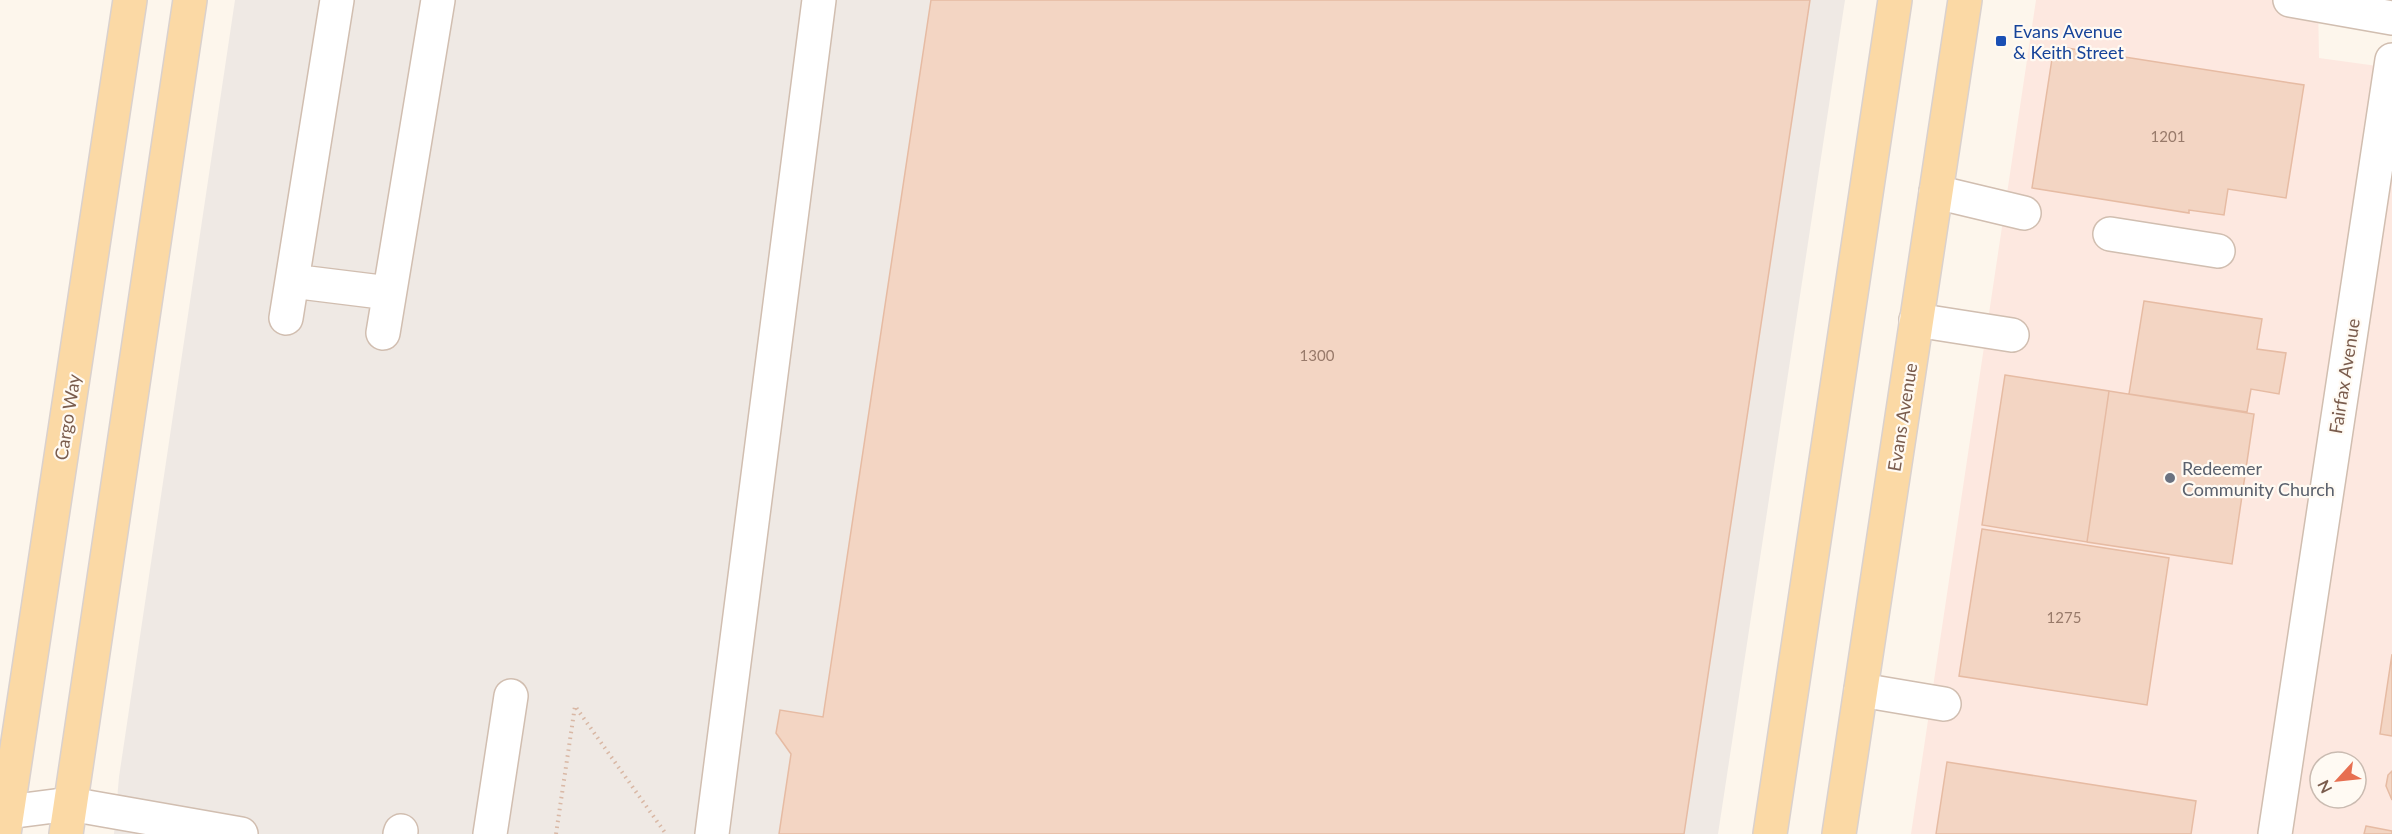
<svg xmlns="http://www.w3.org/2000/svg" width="2392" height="834" font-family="Lato,sans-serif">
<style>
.commercial{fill:#fde8e0;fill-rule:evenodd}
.industrial{fill:#efe9e4}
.building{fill:#f3d5c3;stroke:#e6bba3;stroke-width:1.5}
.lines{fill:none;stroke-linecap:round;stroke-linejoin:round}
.minor-casing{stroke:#d1beb0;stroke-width:36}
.major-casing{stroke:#dad1cd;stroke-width:36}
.path{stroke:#d9b8a5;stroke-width:4;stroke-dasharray:1.5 4.5;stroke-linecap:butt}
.minor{stroke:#fff;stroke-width:33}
.major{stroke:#fbd9a5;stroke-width:33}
.transit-dot{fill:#1a4fb4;stroke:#fffaf3;stroke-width:2}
.worship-dot{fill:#6b7280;stroke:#fffaf3;stroke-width:2}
.labels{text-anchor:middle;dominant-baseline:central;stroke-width:4.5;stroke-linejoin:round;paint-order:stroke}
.number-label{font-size:15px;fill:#987a6a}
.transit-label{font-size:18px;fill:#164399;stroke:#fffaf3;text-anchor:start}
.street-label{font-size:18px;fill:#7a5c4d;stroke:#fffaf3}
.worship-label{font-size:18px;fill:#5b616d;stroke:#fffaf3;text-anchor:start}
</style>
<rect width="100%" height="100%" fill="#fdf6ec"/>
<path class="commercial" d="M 2036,0 L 2318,0 L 2319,58 L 2392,68 L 2392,834 L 1911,834 ZM 2320,762 L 2356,762 L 2356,798 L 2320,798 Z"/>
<path class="industrial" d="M 235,0 L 1845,0 L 1718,834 L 114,834 L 119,777 Z"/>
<path class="building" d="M 931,0 L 1810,0 L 1684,834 L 779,834 L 791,754 L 776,733 L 780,710 L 823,717 Z
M 2054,46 L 2304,85 L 2286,198 L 2228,189 L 2224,215 L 2189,210 L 2189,213 L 2032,188 Z
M 2144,301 L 2262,319 L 2257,349 L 2286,353 L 2279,394 L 2251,389 L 2247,412 L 2129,394 Z
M 2005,375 L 2109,391 L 2087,542 L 1982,525 Z
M 2109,391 L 2254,414 L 2232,564 L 2087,542 Z
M 1982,529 L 2169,558 L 2147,705 L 1959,676 Z
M 2392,654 L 2392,736 L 2380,734 Z
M 1947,762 L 2196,801 L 2191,834 L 1936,834 Z
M 2392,771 L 2392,800 L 2386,786 L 2388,775 Z
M 2366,826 L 2392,831 L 2392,834 L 2364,834 Z"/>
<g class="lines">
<defs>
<path id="minor" d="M 2290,0 L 2392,18
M 1936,192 L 2024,213
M 2110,234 L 2218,251
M 292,281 L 389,293
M 286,318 L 337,0
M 1916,320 L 2012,335
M 383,333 L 438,0
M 1861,690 L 1944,704
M 8,812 L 70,804 L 241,834
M 400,834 L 401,831
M 490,834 L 511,696
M 712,834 L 819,0
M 2275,834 L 2392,60"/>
<path id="major" d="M 4,834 L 130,0
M 66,834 L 190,0
M 1770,834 L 1895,0
M 1839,834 L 1965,0"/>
</defs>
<use href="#minor" class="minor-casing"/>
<use href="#major" class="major-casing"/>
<path class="path" d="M 556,834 L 575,706 L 666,834"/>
<use href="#minor" class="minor"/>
<use href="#major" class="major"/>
</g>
<rect class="transit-dot" x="1995" y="35" width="12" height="12" rx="3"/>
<circle class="worship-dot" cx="2170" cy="478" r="6"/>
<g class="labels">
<g class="number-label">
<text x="2168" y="136">1201</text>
<text x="1317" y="355">1300</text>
<text x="2064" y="617">1275</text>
</g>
<g class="transit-label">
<text x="2013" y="31">Evans Avenue<tspan x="2013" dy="21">&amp; Keith Street</tspan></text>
</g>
<g class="street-label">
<text transform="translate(2344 376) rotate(-81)">Fairfax Avenue</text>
<text transform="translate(67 417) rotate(-81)">Cargo Way</text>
<text transform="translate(1902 417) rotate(-81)">Evans Avenue</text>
</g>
<g class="worship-label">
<text x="2182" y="468">Redeemer<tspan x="2182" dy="21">Community Church</tspan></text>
</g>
</g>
<g transform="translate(2338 780) rotate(243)"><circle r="28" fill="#fffaf3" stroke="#cabbb1" stroke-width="1.5"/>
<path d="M0-4.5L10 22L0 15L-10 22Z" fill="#e76f51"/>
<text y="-9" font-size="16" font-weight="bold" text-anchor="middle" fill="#7a5c4d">N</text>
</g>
</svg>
